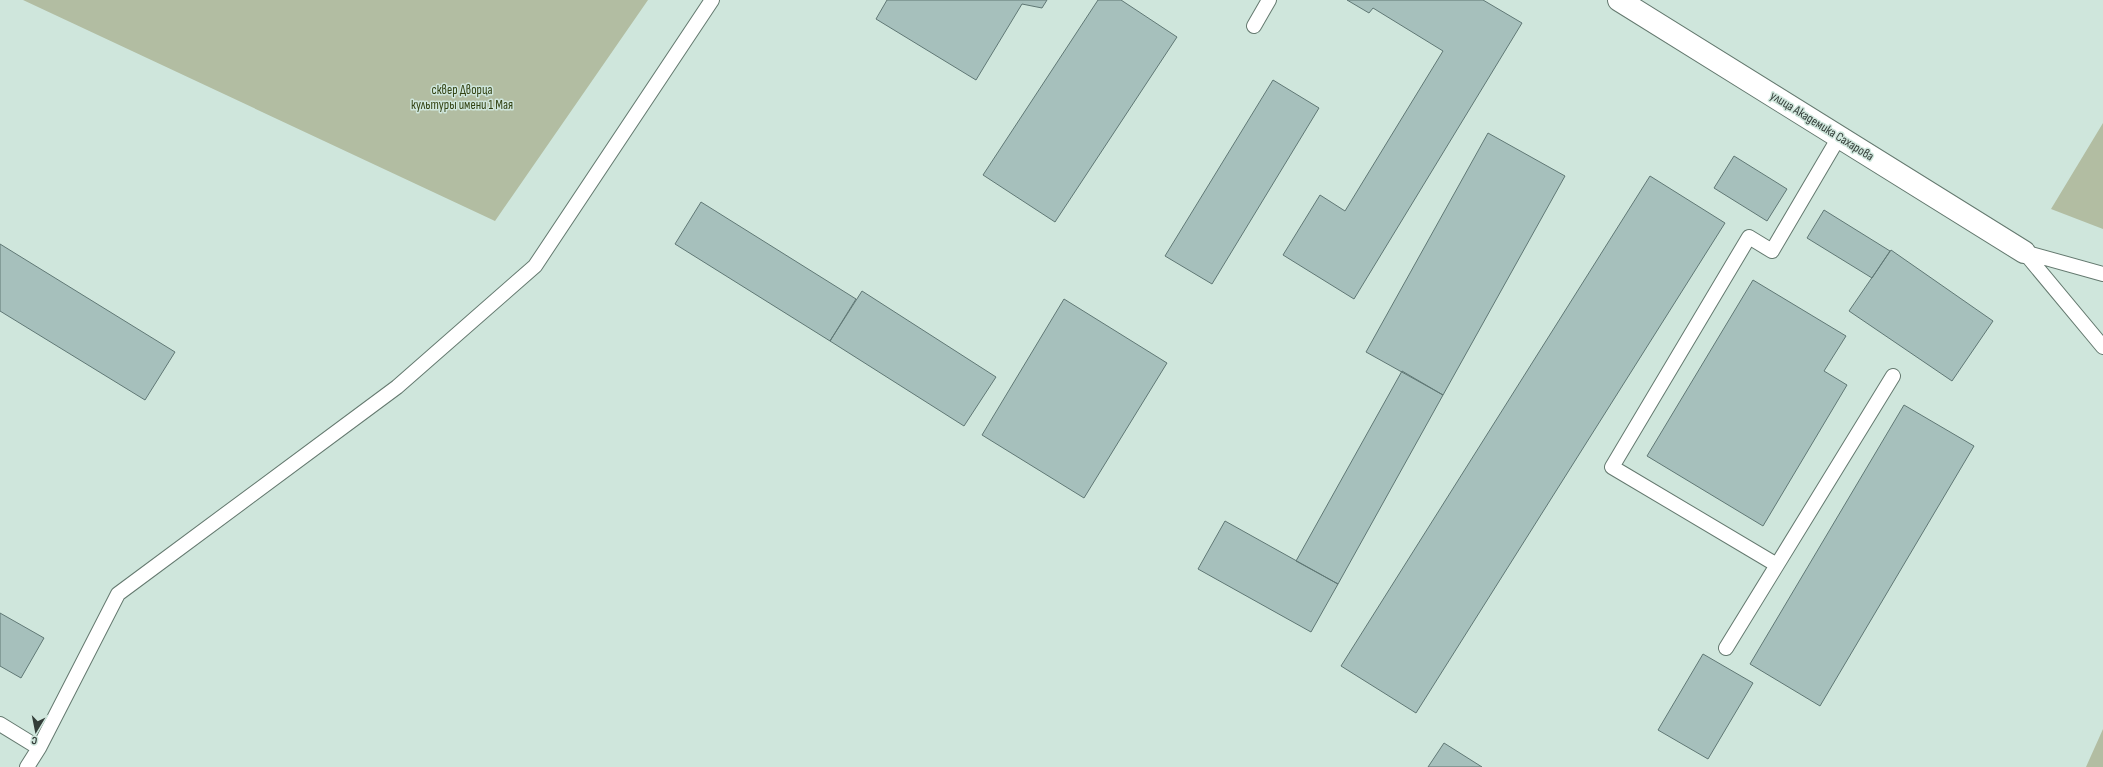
<svg xmlns="http://www.w3.org/2000/svg" width="2103" height="767" font-family="'Sofia Sans Condensed',sans-serif">
<style>
.green{fill:#b2bda2}
.building{fill:#a6c0bc;stroke:#607875}
.lines{fill:none;stroke-linecap:round;stroke-linejoin:round}
.service-casing{stroke:#64796f;stroke-width:16}
.minor-casing{stroke:#64796f;stroke-width:24}
.service{stroke:#fff;stroke-width:14}
.minor{stroke:#fff;stroke-width:22}
.labels{text-anchor:middle;dominant-baseline:central;stroke-width:3;stroke-linejoin:round;paint-order:stroke}
.park-label{font-size:13px;fill:#324212;stroke:#cfe6dc}
.street-label{font-size:13px;fill:#333d38;stroke:#cfe6dc}
</style>
<rect width="100%" height="100%" fill="#cfe6dc"/>
<path class="green" d="M 23,0 L 648,0 L 495,221 Z
M 2103,123 L 2103,229 L 2051,209 Z
M 2103,729 L 2103,767 L 2086,767 Z"/>
<path class="building" d="M 887,0 L 1047,0 L 1042,8 L 1022,4 L 976,80 L 876,19 Z
M 1098,0 L 1121,0 L 1177,37 L 1055,222 L 983,175 Z
M 1347,0 L 1483,0 L 1522,23 L 1354,299 L 1283,255 L 1320,195 L 1345,211 L 1443,51 L 1373,8 L 1369,13 Z
M 1273,80 L 1319,108 L 1212,284 L 1165,256 Z
M 1488,133 L 1565,176 L 1443,395 L 1366,352 Z
M 1734,156 L 1787,189 L 1767,221 L 1714,188 Z
M 1650,176 L 1725,223 L 1416,713 L 1341,666 Z
M 701,202 L 856,299 L 830,341 L 675,244 Z
M 1824,210 L 1890,251 L 1872,278 L 1807,238 Z
M 0,244 L 175,352 L 145,400 L 0,311 Z
M 1891,250 L 1993,321 L 1952,381 L 1849,311 Z
M 1753,280 L 1846,336 L 1824,371 L 1847,385 L 1763,526 L 1647,456 Z
M 862,291 L 996,377 L 964,426 L 830,341 Z
M 1064,299 L 1167,363 L 1084,498 L 982,435 Z
M 1402,371 L 1443,395 L 1338,584 L 1296,561 Z
M 1904,405 L 1974,446 L 1820,706 L 1750,664 Z
M 1225,521 L 1338,584 L 1311,632 L 1198,569 Z
M 0,613 L 44,638 L 21,678 L 0,666 Z
M 1703,654 L 1753,683 L 1708,759 L 1658,730 Z
M 1444,743 L 1482,767 L 1428,767 Z"/>
<g class="lines">
<defs>
<path id="service" d="M 1254,26 L 1269,0
M 2024,252 L 2103,347
M 2024,252 L 2103,274
M 1777,565 L 1612,467 L 1749,237 L 1772,251 L 1839,137
M 1726,648 L 1893,376
M 0,724 L 39,748 L 27,767
M 39,748 L 118,594 L 397,387 L 535,266 L 712,0"/>
<path id="minor" d="M 1619,0 L 2024,252"/>
</defs>
<use href="#service" class="service-casing"/>
<use href="#minor" class="minor-casing"/>
<use href="#service" class="service"/>
<use href="#minor" class="minor"/>
</g>
<g class="labels">
<g class="park-label">
<text x="462" y="90">сквер Дворца<tspan x="462" dy="15">культуры имени 1 Мая</tspan></text>
</g>
<g class="street-label">
<text transform="translate(1822 126) rotate(32)">улица Академика Сахарова</text>
</g>
</g>
<g transform="translate(36 731) rotate(190)" stroke="#cfe6dc" stroke-width="3" paint-order="stroke">
<path d="M0-3L7 15L0 10L-7 15Z" fill="#333d38"/>
<text y="-6" font-size="11" font-weight="bold" text-anchor="middle" fill="#333d38">С</text>
</g>
</svg>
